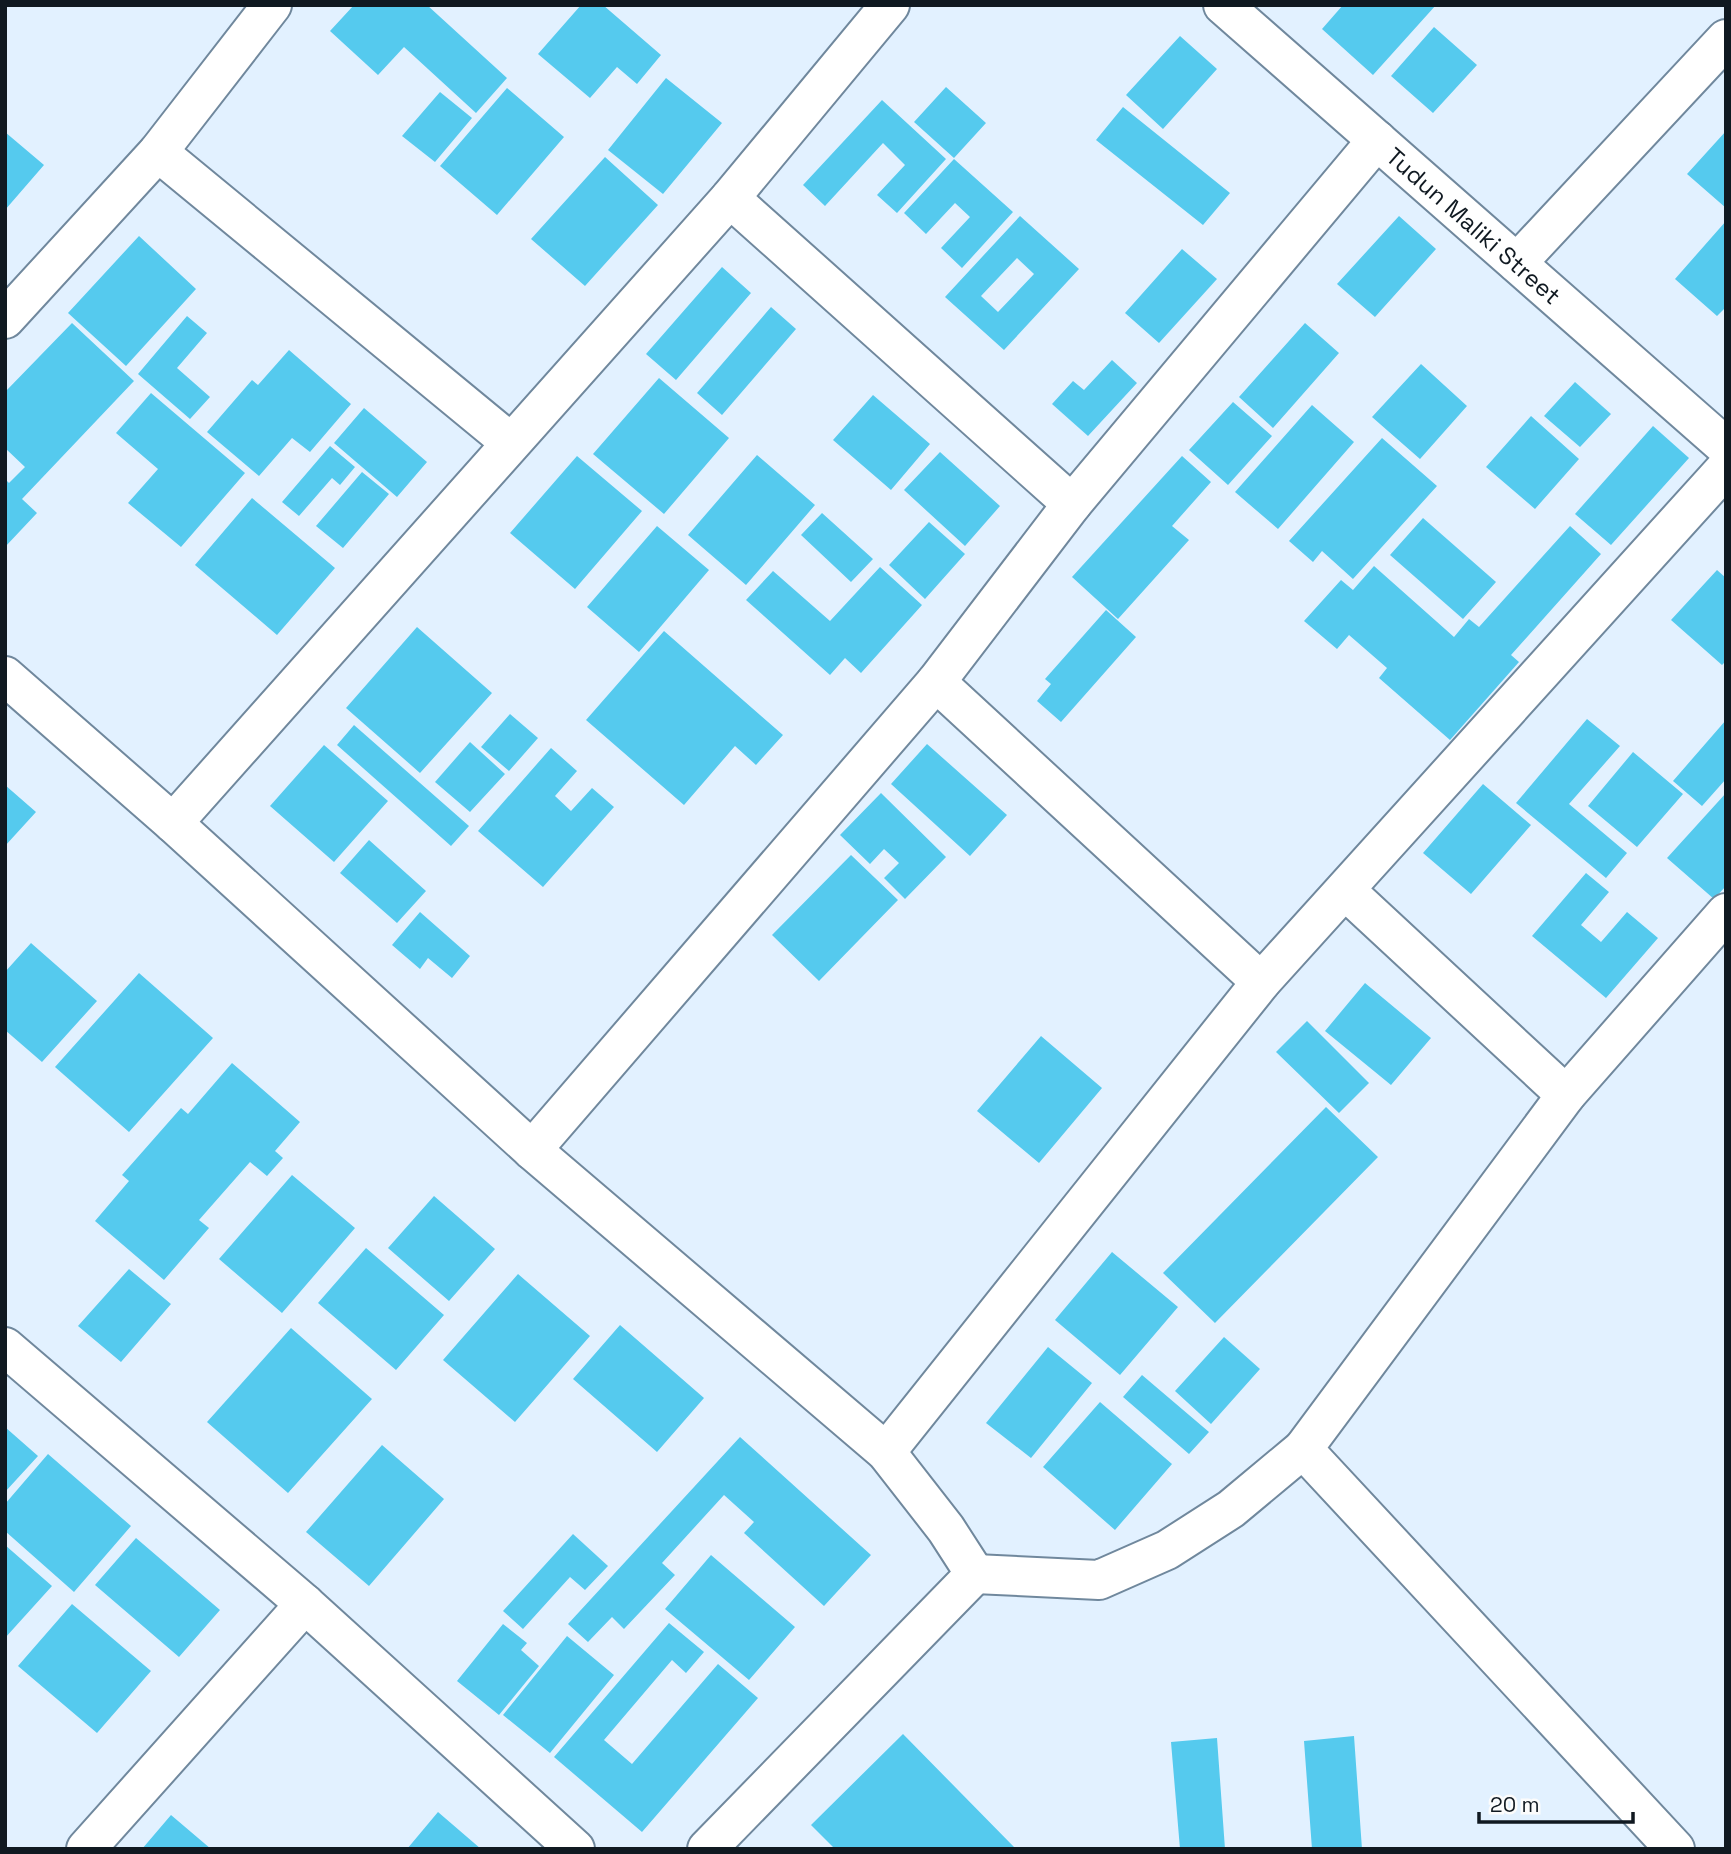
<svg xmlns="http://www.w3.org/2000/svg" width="1731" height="1854" font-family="'Space Grotesk',sans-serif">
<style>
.building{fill:#55caee;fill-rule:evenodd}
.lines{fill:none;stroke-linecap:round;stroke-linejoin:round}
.minor-casing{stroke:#70889d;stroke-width:42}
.minor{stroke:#fff;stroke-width:38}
.labels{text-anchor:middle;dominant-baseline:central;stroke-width:5;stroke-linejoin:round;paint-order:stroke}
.street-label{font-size:24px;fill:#101921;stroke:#fcfcfc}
</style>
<rect width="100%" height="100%" fill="#e2f1ff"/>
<path class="building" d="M 354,5 L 427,5 L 507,78 L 476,113 L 404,47 L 378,75 L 330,31 Z
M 581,5 L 603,5 L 661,55 L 637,84 L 617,67 L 590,98 L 538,54 Z
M 1343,5 L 1436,5 L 1373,75 L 1322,29 Z
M 1434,27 L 1477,65 L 1433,113 L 1391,76 Z
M 1180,36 L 1217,69 L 1163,129 L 1126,95 Z
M 666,78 L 722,123 L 663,194 L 608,150 Z
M 946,87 L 986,123 L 954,158 L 914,122 Z
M 507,88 L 564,137 L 497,215 L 440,166 Z
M 440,92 L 472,118 L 435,162 L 402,136 Z
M 882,100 L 946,159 L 897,213 L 877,195 L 905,165 L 883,143 L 825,206 L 803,185 Z
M 1123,107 L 1230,193 L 1203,225 L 1096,140 Z
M 1726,131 L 1726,208 L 1687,174 Z
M 5,132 L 44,165 L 5,210 Z
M 605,157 L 658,205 L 585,286 L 531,239 Z
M 954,159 L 1013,212 L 962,268 L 941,248 L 970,217 L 955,203 L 926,234 L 904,213 Z
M 1020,216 L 1079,269 L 1004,350 L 945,297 ZM 1017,258 L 1034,274 L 998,312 L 981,296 Z
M 1399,216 L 1436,249 L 1375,317 L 1337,284 Z
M 1726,221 L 1726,307 L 1717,316 L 1675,279 Z
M 139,236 L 196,289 L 126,366 L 68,313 Z
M 1182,249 L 1217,279 L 1159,343 L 1125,313 Z
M 722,267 L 751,293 L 676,380 L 646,354 Z
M 771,307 L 796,329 L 722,415 L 697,393 Z
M 187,316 L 207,333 L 177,368 L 210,397 L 190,419 L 138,374 Z
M 72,323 L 134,381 L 22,499 L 37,513 L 5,547 L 5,479 L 9,483 L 25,467 L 5,448 L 5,392 Z
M 1305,323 L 1339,353 L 1273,428 L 1239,397 Z
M 289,350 L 351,404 L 310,452 L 292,438 L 259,476 L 207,432 L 252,380 L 258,385 Z
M 1112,360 L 1137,383 L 1088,436 L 1052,404 L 1073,381 L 1084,390 Z
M 1421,364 L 1467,406 L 1420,459 L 1372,417 Z
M 659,378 L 729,438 L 664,514 L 593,454 Z
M 1575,382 L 1611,414 L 1580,447 L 1544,416 Z
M 151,393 L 245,473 L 181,547 L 128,503 L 158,469 L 116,433 Z
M 873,395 L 930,444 L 891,490 L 833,440 Z
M 1233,402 L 1272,436 L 1228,485 L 1189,450 Z
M 1312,405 L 1354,442 L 1278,529 L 1235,492 Z
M 364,408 L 427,462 L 397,497 L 334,443 Z
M 1531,416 L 1579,459 L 1535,509 L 1486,467 Z
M 1653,426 L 1689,458 L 1611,545 L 1575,514 Z
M 1382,438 L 1437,486 L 1353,579 L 1322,551 L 1313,562 L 1289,541 Z
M 330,446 L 355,467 L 340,485 L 332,478 L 299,516 L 282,502 Z
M 940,452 L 1000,506 L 965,546 L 904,490 Z
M 757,455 L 815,505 L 746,585 L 688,535 Z
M 577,456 L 642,511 L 575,589 L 510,533 Z
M 1182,456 L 1211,482 L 1172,526 L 1189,540 L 1118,619 L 1072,577 Z
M 362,472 L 389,494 L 343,548 L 316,526 Z
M 252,498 L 335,568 L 277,635 L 195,565 Z
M 822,513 L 873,559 L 851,582 L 801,535 Z
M 1423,518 L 1496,582 L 1463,619 L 1390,555 Z
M 929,522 L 965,554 L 925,599 L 889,565 Z
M 657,526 L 709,570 L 639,652 L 587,607 Z
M 1570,526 L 1601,554 L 1511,655 L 1519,662 L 1450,740 L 1379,678 L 1387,668 L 1349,635 L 1337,649 L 1304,621 L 1341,580 L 1353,590 L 1374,566 L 1454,637 L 1469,619 L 1479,627 Z
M 880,567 L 922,605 L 861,673 L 845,658 L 830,675 L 746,600 L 773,571 L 830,621 Z
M 1717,570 L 1726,578 L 1726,661 L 1722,665 L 1671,620 Z
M 1106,610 L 1136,637 L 1061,722 L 1037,701 L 1051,684 L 1045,679 Z
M 417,627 L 492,693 L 420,773 L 346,708 Z
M 664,631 L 783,735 L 756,765 L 735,746 L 684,805 L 586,720 Z
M 510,714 L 538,738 L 509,771 L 481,747 Z
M 1587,719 L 1620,746 L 1569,804 L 1627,853 L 1606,878 L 1516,803 Z
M 1726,720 L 1726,779 L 1702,806 L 1673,781 Z
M 354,725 L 469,826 L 451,846 L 337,745 Z
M 470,742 L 505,774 L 470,812 L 435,782 Z
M 927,744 L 1007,815 L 970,856 L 891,784 Z
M 324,745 L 388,801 L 334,862 L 270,806 Z
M 551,748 L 577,771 L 555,796 L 571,811 L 592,788 L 614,807 L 543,887 L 478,831 Z
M 1633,752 L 1683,794 L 1637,847 L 1588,806 Z
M 1483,784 L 1531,825 L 1471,894 L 1423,853 Z
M 5,785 L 36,812 L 5,846 Z
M 881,793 L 946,857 L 905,899 L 884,878 L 899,863 L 884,849 L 870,864 L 840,835 Z
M 1726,793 L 1726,886 L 1714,899 L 1667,858 Z
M 369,840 L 426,891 L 397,923 L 340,873 Z
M 851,855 L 898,900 L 819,981 L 772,935 Z
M 1586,873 L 1609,892 L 1581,925 L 1601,942 L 1627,912 L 1658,938 L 1606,998 L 1532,936 Z
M 420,912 L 470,956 L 452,978 L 428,958 L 420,969 L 392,945 Z
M 31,943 L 97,1001 L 42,1062 L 5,1030 L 5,972 Z
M 139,973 L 213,1038 L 129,1132 L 55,1067 Z
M 1365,983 L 1431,1038 L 1391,1085 L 1325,1031 Z
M 1307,1021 L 1369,1083 L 1339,1113 L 1276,1052 Z
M 1041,1036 L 1102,1088 L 1039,1163 L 977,1111 Z
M 232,1063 L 300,1122 L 275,1151 L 283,1158 L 267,1176 L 250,1162 L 199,1220 L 209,1228 L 164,1280 L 95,1221 L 129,1181 L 122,1175 L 181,1108 L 188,1114 Z
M 1326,1107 L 1378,1157 L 1215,1323 L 1163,1273 Z
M 292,1175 L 355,1228 L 282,1313 L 219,1259 Z
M 434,1196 L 495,1249 L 449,1301 L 388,1248 Z
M 366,1248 L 444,1315 L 396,1370 L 318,1303 Z
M 1112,1252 L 1178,1307 L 1120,1375 L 1055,1320 Z
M 129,1269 L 171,1304 L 121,1362 L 78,1326 Z
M 518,1274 L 590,1336 L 515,1422 L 443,1360 Z
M 620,1325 L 704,1398 L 657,1452 L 573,1379 Z
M 291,1328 L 372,1399 L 288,1493 L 207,1422 Z
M 1224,1337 L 1260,1369 L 1211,1424 L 1175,1391 Z
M 1048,1347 L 1092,1383 L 1031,1458 L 986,1423 Z
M 1142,1375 L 1209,1432 L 1189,1454 L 1123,1397 Z
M 1100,1402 L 1172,1464 L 1115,1530 L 1043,1467 Z
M 5,1427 L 38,1456 L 5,1492 Z
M 740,1437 L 871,1555 L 824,1606 L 744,1533 L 754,1522 L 724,1495 L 662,1563 L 675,1575 L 624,1629 L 612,1617 L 588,1642 L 568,1624 Z
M 382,1445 L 444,1499 L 369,1586 L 306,1532 Z
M 48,1454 L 131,1526 L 74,1592 L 5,1531 L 5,1504 Z
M 573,1534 L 608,1566 L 585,1590 L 570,1577 L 523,1629 L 503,1611 Z
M 136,1538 L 220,1610 L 179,1657 L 95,1585 Z
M 5,1545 L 52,1586 L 5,1638 Z
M 711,1555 L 795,1627 L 749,1680 L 665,1609 Z
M 72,1604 L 151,1671 L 97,1733 L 18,1666 Z
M 669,1623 L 704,1652 L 686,1673 L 672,1660 L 604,1740 L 632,1764 L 718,1664 L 758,1698 L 642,1832 L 554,1757 Z
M 503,1624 L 527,1643 L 521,1650 L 539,1666 L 499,1715 L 457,1681 Z
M 567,1636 L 614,1675 L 550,1753 L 503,1715 Z
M 903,1734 L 1014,1847 L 1013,1849 L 835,1849 L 811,1825 Z
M 1354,1736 L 1362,1849 L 1312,1849 L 1304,1741 Z
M 1217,1738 L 1225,1849 L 1180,1849 L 1171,1742 Z
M 438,1812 L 481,1849 L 407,1849 Z
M 171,1815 L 211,1849 L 142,1849 Z"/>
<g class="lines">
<defs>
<g id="minor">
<path id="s1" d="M 1223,5 L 1726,447"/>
<path d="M 158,152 L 510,442"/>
<path d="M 730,198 L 1072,504"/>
<path d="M 1517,263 L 1726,39"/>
<path d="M 5,319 L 158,152 L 272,5"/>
<path d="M 5,676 L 173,823 L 532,1150 L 886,1452 L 946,1529 L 975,1574 L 707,1849"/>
<path d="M 936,682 L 1261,982"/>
<path d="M 173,823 L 730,198 L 890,5"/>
<path d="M 1345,890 L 1566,1095"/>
<path d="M 532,1150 L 936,682 L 1072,504 L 1377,140"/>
<path d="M 5,1347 L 305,1604 L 575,1849"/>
<path d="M 886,1452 L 1261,982 L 1726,468"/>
<path d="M 975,1574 L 1099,1580 L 1167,1550 L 1231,1509 L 1303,1449"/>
<path d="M 86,1849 L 305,1604"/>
<path d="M 1675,1849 L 1303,1449 L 1566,1095 L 1726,913"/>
</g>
</defs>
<use href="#minor" class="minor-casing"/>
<use href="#minor" class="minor"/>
</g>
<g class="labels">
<g class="street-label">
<text stroke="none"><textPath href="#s1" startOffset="334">Tudun Maliki Street</textPath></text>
</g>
</g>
<rect width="1731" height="1854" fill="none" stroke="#101921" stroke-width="14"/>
<path d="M1479 1812v10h154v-10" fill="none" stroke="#101921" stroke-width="3.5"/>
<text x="1490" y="1812" font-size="21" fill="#101921" stroke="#fcfcfc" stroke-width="5" paint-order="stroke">20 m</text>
</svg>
